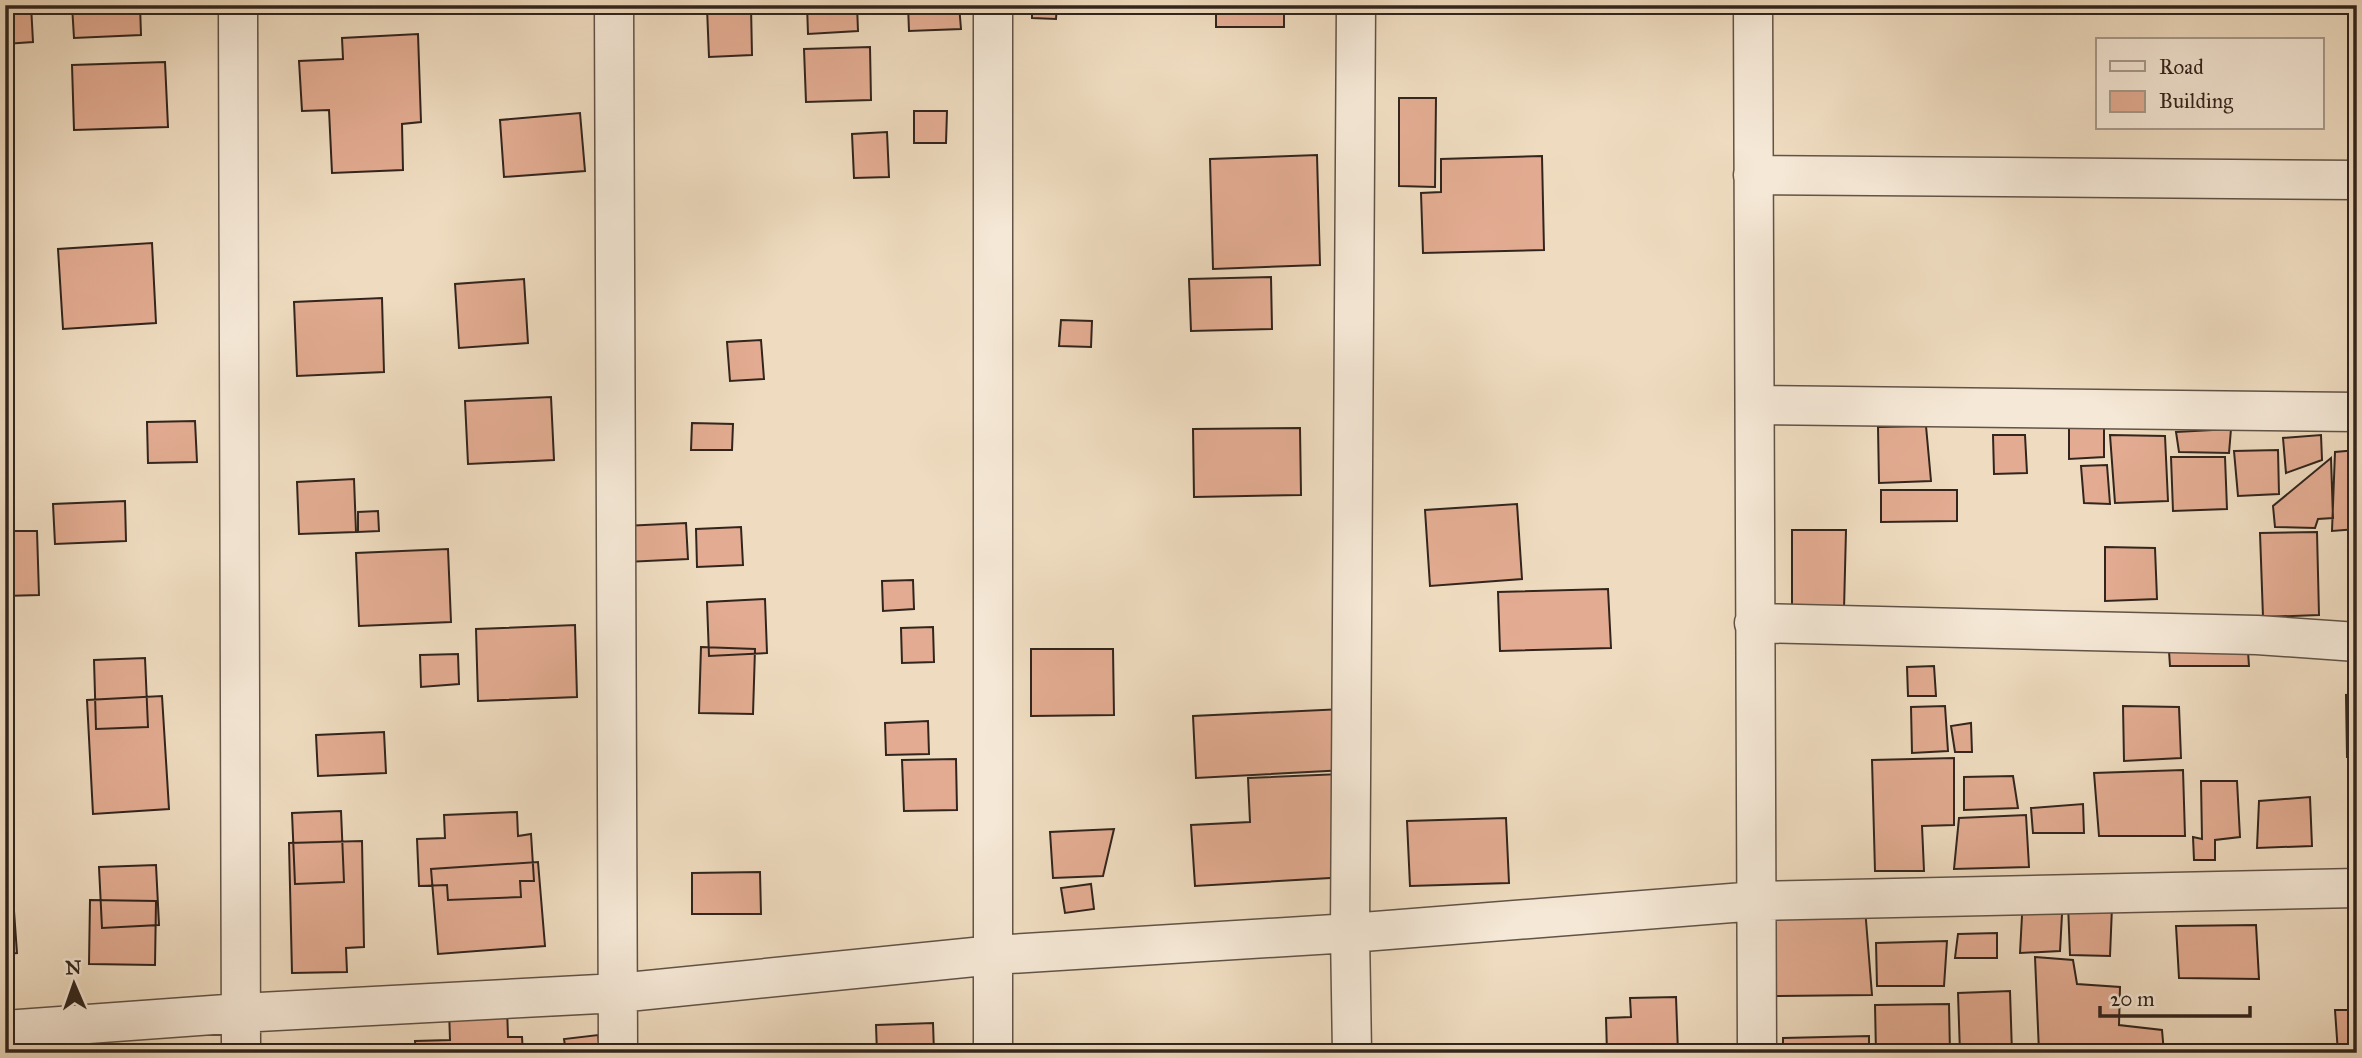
<svg xmlns="http://www.w3.org/2000/svg" width="2362" height="1058" font-family="'IM FELL Great Primer',serif">
<style>
.building{fill:#e3ac92;stroke:#32251d;stroke-width:2}
.lines{fill:none;stroke-linecap:round;stroke-linejoin:round}
.street-casing{stroke:#615346;stroke-width:41}
.street{stroke:#f5e8d6;stroke-width:38}
</style>
<rect width="100%" height="100%" fill="#efdcc0"/>
<filter id="stains"><feTurbulence type="fractalNoise" baseFrequency=".00286" numOctaves="4"/><feColorMatrix values="0 0 0 0 .2 0 0 0 0 .09 0 0 0 0 .02 0 0 0 .5 -.17"/></filter>
<radialGradient id="worn" r=".72"><stop offset=".6" stop-color="#630" stop-opacity="0"/><stop offset="1" stop-color="#630" stop-opacity=".3"/></radialGradient>
<path class="building" d="M 5,5 L 31,5 L 33,42 L 5,44 Z
M 72,5 L 140,5 L 141,35 L 74,38 Z
M 807,5 L 857,5 L 858,31 L 808,34 Z
M 908,5 L 959,5 L 961,29 L 909,31 Z
M 1032,5 L 1057,5 L 1056,19 L 1032,18 Z
M 1216,5 L 1284,5 L 1284,27 L 1216,27 Z
M 751,6 L 752,55 L 709,57 L 707,8 Z
M 418,34 L 421,122 L 402,124 L 403,170 L 332,173 L 329,110 L 302,111 L 299,61 L 343,59 L 342,38 Z
M 870,47 L 871,100 L 806,102 L 804,49 Z
M 165,62 L 168,127 L 74,130 L 72,65 Z
M 1399,98 L 1436,98 L 1435,187 L 1399,186 Z
M 914,111 L 947,111 L 946,143 L 914,143 Z
M 580,113 L 585,171 L 504,177 L 500,120 Z
M 887,132 L 889,177 L 854,178 L 852,134 Z
M 1317,155 L 1320,265 L 1213,269 L 1210,159 Z
M 1542,156 L 1544,250 L 1423,253 L 1421,193 L 1441,192 L 1441,159 Z
M 152,243 L 156,323 L 63,329 L 58,249 Z
M 1271,277 L 1272,329 L 1191,331 L 1189,279 Z
M 524,279 L 528,343 L 459,348 L 455,284 Z
M 382,298 L 384,372 L 297,376 L 294,302 Z
M 1061,320 L 1092,321 L 1091,347 L 1059,346 Z
M 761,340 L 764,379 L 730,381 L 727,342 Z
M 551,397 L 554,460 L 468,464 L 465,401 Z
M 195,421 L 197,462 L 148,463 L 147,422 Z
M 692,423 L 733,424 L 732,450 L 691,450 Z
M 1926,426 L 1931,481 L 1879,483 L 1878,427 Z
M 2104,426 L 2104,457 L 2069,459 L 2069,427 Z
M 1300,428 L 1301,495 L 1194,497 L 1193,429 Z
M 2231,429 L 2229,453 L 2179,452 L 2176,432 Z
M 1993,435 L 2025,435 L 2027,473 L 1994,474 Z
M 2110,435 L 2165,436 L 2168,501 L 2115,503 Z
M 2321,435 L 2322,460 L 2286,473 L 2283,438 Z
M 2278,450 L 2279,494 L 2238,496 L 2234,451 Z
M 2357,450 L 2357,529 L 2332,531 L 2335,452 Z
M 2171,457 L 2225,457 L 2227,509 L 2173,511 Z
M 2331,458 L 2333,518 L 2318,519 L 2315,528 L 2275,527 L 2273,506 Z
M 2107,465 L 2110,504 L 2084,503 L 2081,466 Z
M 354,479 L 356,532 L 299,534 L 297,482 Z
M 1881,490 L 1957,490 L 1957,521 L 1881,522 Z
M 125,501 L 126,541 L 55,544 L 53,504 Z
M 1517,504 L 1522,579 L 1430,586 L 1425,510 Z
M 378,511 L 379,531 L 358,532 L 358,512 Z
M 686,523 L 688,559 L 626,562 L 624,526 Z
M 741,527 L 743,565 L 697,567 L 696,529 Z
M 1792,530 L 1846,530 L 1844,610 L 1792,610 Z
M 5,531 L 37,531 L 39,595 L 5,596 Z
M 2317,532 L 2319,615 L 2263,617 L 2260,533 Z
M 2105,547 L 2155,548 L 2157,599 L 2105,601 Z
M 448,549 L 451,622 L 359,626 L 356,553 Z
M 913,580 L 914,609 L 883,611 L 882,581 Z
M 1608,589 L 1611,648 L 1500,651 L 1498,592 Z
M 765,599 L 767,653 L 709,656 L 707,602 Z
M 575,625 L 577,697 L 478,701 L 476,629 Z
M 933,627 L 934,662 L 902,663 L 901,628 Z
M 2168,636 L 2247,637 L 2249,666 L 2170,666 Z
M 701,647 L 755,649 L 753,714 L 699,713 Z
M 1031,649 L 1113,649 L 1114,715 L 1031,716 Z
M 458,654 L 459,684 L 421,687 L 420,655 Z
M 145,658 L 148,727 L 96,729 L 94,660 Z
M 1934,666 L 1936,696 L 1908,696 L 1907,667 Z
M 2357,694 L 2357,756 L 2347,757 L 2346,695 Z
M 162,696 L 169,809 L 93,814 L 87,700 Z
M 1945,706 L 1948,751 L 1912,753 L 1911,707 Z
M 2123,706 L 2179,707 L 2181,758 L 2124,761 Z
M 1343,709 L 1346,770 L 1196,778 L 1193,716 Z
M 928,721 L 929,754 L 886,755 L 885,723 Z
M 1971,723 L 1972,752 L 1955,752 L 1951,726 Z
M 384,732 L 386,773 L 318,776 L 316,735 Z
M 1954,758 L 1954,825 L 1922,826 L 1924,871 L 1875,871 L 1872,760 Z
M 956,759 L 957,810 L 904,811 L 902,760 Z
M 2183,770 L 2185,836 L 2099,836 L 2094,773 Z
M 1341,774 L 1347,877 L 1195,886 L 1191,825 L 1250,822 L 1248,778 Z
M 2013,776 L 2018,808 L 1964,810 L 1964,777 Z
M 2201,781 L 2237,781 L 2240,837 L 2215,840 L 2215,860 L 2194,860 L 2193,837 L 2202,839 Z
M 2310,797 L 2312,846 L 2257,848 L 2259,801 Z
M 2083,804 L 2084,833 L 2033,833 L 2031,808 Z
M 341,811 L 344,882 L 295,884 L 292,813 Z
M 517,812 L 518,836 L 531,834 L 534,881 L 520,881 L 521,897 L 448,900 L 447,885 L 419,886 L 417,839 L 445,838 L 444,815 Z
M 2026,815 L 2029,867 L 1954,869 L 1959,818 Z
M 1506,818 L 1509,883 L 1410,886 L 1407,821 Z
M 1114,829 L 1103,876 L 1053,878 L 1050,832 Z
M 362,841 L 364,947 L 346,948 L 347,972 L 292,973 L 289,843 Z
M 538,862 L 545,946 L 438,954 L 431,869 Z
M 156,865 L 159,925 L 102,928 L 99,867 Z
M 11,869 L 17,953 L 5,954 L 5,870 Z
M 760,872 L 761,914 L 692,914 L 692,873 Z
M 1091,884 L 1094,909 L 1065,913 L 1061,888 Z
M 2063,896 L 2060,951 L 2020,953 L 2023,897 Z
M 90,900 L 156,901 L 155,965 L 89,964 Z
M 2068,904 L 2112,907 L 2110,956 L 2070,955 Z
M 1773,907 L 1865,908 L 1872,995 L 1776,996 Z
M 2256,925 L 2259,979 L 2179,978 L 2176,926 Z
M 1997,933 L 1997,958 L 1955,958 L 1958,934 Z
M 1947,941 L 1944,986 L 1877,986 L 1876,943 Z
M 2035,957 L 2073,960 L 2077,984 L 2120,987 L 2119,1025 L 2162,1030 L 2164,1053 L 2039,1052 Z
M 2010,991 L 2012,1053 L 1960,1053 L 1958,993 Z
M 1676,997 L 1678,1053 L 1607,1053 L 1606,1018 L 1631,1017 L 1630,998 Z
M 1949,1004 L 1950,1053 L 1876,1053 L 1875,1005 Z
M 507,1008 L 508,1037 L 522,1037 L 523,1053 L 416,1053 L 415,1041 L 450,1040 L 449,1010 Z
M 2335,1010 L 2357,1010 L 2357,1053 L 2338,1053 Z
M 933,1023 L 934,1052 L 877,1053 L 876,1025 Z
M 598,1035 L 600,1053 L 566,1053 L 564,1039 Z
M 1869,1036 L 1869,1053 L 1783,1053 L 1783,1038 Z
M 767,1050 L 767,1053 L 687,1053 Z"/>
<g class="lines">
<defs>
<path id="street" d="M 238,5 L 241,1053
M 614,5 L 618,1053
M 1753,5 L 1757,1053
M 1753,175 L 2357,180
M 1755,405 L 2357,412
M 1754,623 L 2257,635 L 2357,642
M 5,1030 L 240,1013 L 618,993 L 994,955 L 1350,933 L 1757,901 L 2357,888
M 993,1053 L 993,5
M 1352,1053 L 1350,933 L 1356,5"/>
</defs>
<use href="#street" class="street-casing"/>
<use href="#street" class="street"/>
</g>
<rect width="2362" height="1058" fill="none" stroke="#efdcc0" stroke-width="28"/>
<rect x="7" y="7" width="2348" height="1044" fill="none" stroke="#32251d" stroke-width="3.5"/>
<rect x="14" y="14" width="2334" height="1030" fill="none" stroke="#32251d" stroke-width="2"/>
<rect x="2096" y="38" width="228" height="91" fill="#f5e8d6" stroke="#a79a8c" stroke-width="2"/>
<rect x="2110" y="61" width="35" height="10" fill="#f5e8d6" stroke="#a79a8c" stroke-width="2"/>
<text x="2159" y="74" font-size="21" fill="#32251d">Road</text>
<rect x="2110" y="91" width="35" height="21" fill="#e3ac92" stroke="#a79a8c" stroke-width="2"/>
<text x="2159" y="108" font-size="21" fill="#32251d">Building</text>
<g transform="translate(74 984) rotate(358)" stroke="#f5e8d6" stroke-width="5" paint-order="stroke">
<path d="M0-5L12 26L0 18L-12 26Z" fill="#32251d"/>
<text y="-10" font-size="19" font-weight="bold" text-anchor="middle" fill="#32251d">N</text>
</g>
<path d="M2100 1006v10h150v-10" fill="none" stroke="#32251d" stroke-width="3.5"/>
<text x="2110" y="1006" font-size="21" fill="#32251d" stroke="#f5e8d6" stroke-width="5" paint-order="stroke">20 m</text>
<rect width="100%" height="100%" filter="url(#stains)"/>
<rect width="100%" height="100%" fill="url(#worn)"/>
</svg>
